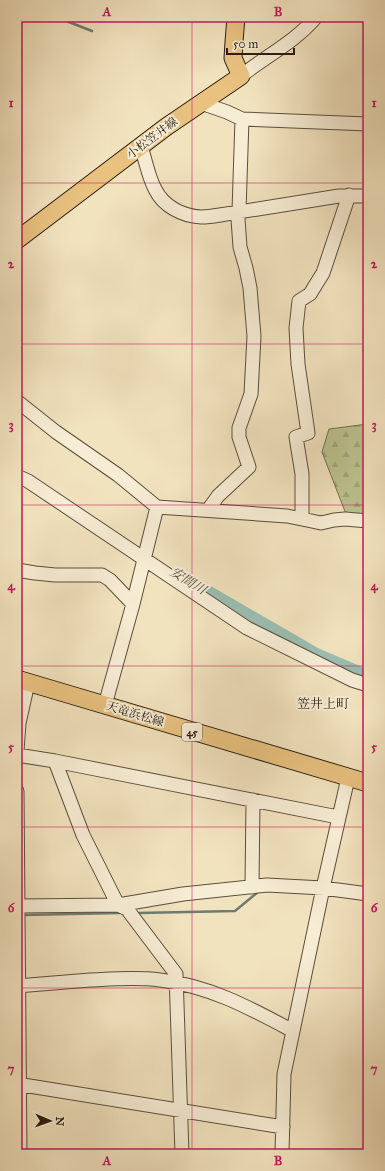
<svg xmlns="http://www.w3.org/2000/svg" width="385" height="1171" font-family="'IM FELL Great Primer','Noto Serif JP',serif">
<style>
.forest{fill:url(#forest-firs);stroke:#727050}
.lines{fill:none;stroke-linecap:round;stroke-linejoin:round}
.stream{stroke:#6d7d71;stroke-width:2.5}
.river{stroke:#9bbeb1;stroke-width:16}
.minor-casing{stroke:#5a4e3c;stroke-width:15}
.major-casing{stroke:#281c10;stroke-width:19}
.minor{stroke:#f7edd5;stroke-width:13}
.major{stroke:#e9c280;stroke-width:17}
.grid{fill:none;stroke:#c2185b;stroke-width:1;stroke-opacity:0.55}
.labels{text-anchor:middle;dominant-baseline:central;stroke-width:4;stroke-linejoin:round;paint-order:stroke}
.shield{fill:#f7edd5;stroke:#665b4b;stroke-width:1}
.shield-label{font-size:11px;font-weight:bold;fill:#281c10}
.street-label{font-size:12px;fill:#281c10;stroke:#f7edd5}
.water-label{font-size:13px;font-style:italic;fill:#505548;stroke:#f7edd5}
.neighbourhood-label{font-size:13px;fill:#281c10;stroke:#f7edd5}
.neatline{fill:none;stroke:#c2185b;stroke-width:1.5}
.grid-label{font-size:13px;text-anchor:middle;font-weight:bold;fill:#c2185b}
</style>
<defs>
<pattern id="forest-firs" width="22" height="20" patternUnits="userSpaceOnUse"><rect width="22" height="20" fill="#bdc390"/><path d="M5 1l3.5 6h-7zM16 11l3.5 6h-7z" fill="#a2a77b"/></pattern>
</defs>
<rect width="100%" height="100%" fill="#f2e3bf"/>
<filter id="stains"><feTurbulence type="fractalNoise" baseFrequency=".005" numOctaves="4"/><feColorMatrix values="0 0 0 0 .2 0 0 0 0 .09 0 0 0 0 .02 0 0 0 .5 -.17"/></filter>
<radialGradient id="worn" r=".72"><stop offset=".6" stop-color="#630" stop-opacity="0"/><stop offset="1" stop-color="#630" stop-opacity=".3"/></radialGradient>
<path class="forest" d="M 368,424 L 368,515 L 346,514 L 322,452 L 329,429 Z"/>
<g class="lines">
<path class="stream" d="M 56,17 L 92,31
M 139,913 L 235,911 L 258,892
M 23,915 L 120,913"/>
<path class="river" d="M 188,582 L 314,655 L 368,678"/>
<defs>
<path id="minor" d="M 241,76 C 266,56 295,42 316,17
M 201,103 L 227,112 L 242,119 L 368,124
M 141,147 C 146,161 148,176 155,189 C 163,206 182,216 201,217 C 207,217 214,216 220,215 L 339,196 L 368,196
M 17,401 L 56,432 L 118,475 L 157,507 L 287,516 L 302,519 L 302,474 L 296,437 L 308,433 L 298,364 L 296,328 L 299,301 L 310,294 L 323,273 L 349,195
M 17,476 L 28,481 L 247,628 L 352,680 L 368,685
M 208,510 L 218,496 L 249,467 L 239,437 L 239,428 L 251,394 L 254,336 L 250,288 L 246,268 L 240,247 L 238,219 L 239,211 L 242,119
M 302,519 L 321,523 L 334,520 L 345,519 L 368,521
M 17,570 L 35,573 L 55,575 L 102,575 L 110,580 L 133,604
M 105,705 L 133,604 L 157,507
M 17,751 L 19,723 L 28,683
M 17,755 L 55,761 L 338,817
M 55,761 L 83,835 L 118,905 L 127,909 L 176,974 L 182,1154
M 17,791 L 20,1154
M 252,887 L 253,800
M 17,906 L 118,905 L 183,894 L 267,885 L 323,888 L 368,894
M 17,986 C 41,984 66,982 90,980 C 113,979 137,977 160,980 C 210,986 250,1008 293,1031
M 17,1084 L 283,1127
M 282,1154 L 284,1074 L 323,888 L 348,778"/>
<path id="major" d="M 17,240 L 166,127 L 241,76 L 233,58 L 234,42 L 236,17
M 17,679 L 368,783"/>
</defs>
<use href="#minor" class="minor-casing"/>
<use href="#major" class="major-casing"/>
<use href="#minor" class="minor"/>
<use href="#major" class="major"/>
</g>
<path class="grid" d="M 192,17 L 192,1154M 17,183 L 368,183M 17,344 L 368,344M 17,505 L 368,505M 17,666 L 368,666M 17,827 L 368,827M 17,988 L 368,988"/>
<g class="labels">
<rect class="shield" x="182" y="723" width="20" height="18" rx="3"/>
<g class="shield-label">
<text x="192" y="732">45</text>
</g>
<g class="street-label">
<text transform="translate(152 138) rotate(-37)">小松笠井線</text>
<text transform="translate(135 714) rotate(17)">天竜浜松線</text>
</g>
<g class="water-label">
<text transform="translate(188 581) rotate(32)">安間川</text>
</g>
<g class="neighbourhood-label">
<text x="323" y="704">笠井上町</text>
</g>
</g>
<rect width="385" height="1171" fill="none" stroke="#f2e3bf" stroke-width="44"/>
<g transform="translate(50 1121) rotate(92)" stroke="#f7edd5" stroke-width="3" paint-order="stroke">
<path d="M0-3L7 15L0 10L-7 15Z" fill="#281c10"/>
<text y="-6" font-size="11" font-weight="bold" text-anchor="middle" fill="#281c10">N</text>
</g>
<path d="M227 48v6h67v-6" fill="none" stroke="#281c10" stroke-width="2"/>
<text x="233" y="48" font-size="12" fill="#281c10" stroke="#f7edd5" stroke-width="3" paint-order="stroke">50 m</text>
<rect x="22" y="22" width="341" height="1127" class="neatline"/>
<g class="grid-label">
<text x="107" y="16">A</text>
<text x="278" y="16">B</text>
<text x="11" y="107">1</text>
<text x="374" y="107">1</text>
<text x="11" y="268">2</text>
<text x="374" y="268">2</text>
<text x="11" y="429">3</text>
<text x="374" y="429">3</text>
<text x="11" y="590">4</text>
<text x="374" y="590">4</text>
<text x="11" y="751">5</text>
<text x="374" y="751">5</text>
<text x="11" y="912">6</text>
<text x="374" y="912">6</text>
<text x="11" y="1073">7</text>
<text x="374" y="1073">7</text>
<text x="107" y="1165">A</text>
<text x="278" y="1165">B</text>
</g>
<rect width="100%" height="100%" filter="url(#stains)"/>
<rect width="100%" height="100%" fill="url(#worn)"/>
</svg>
